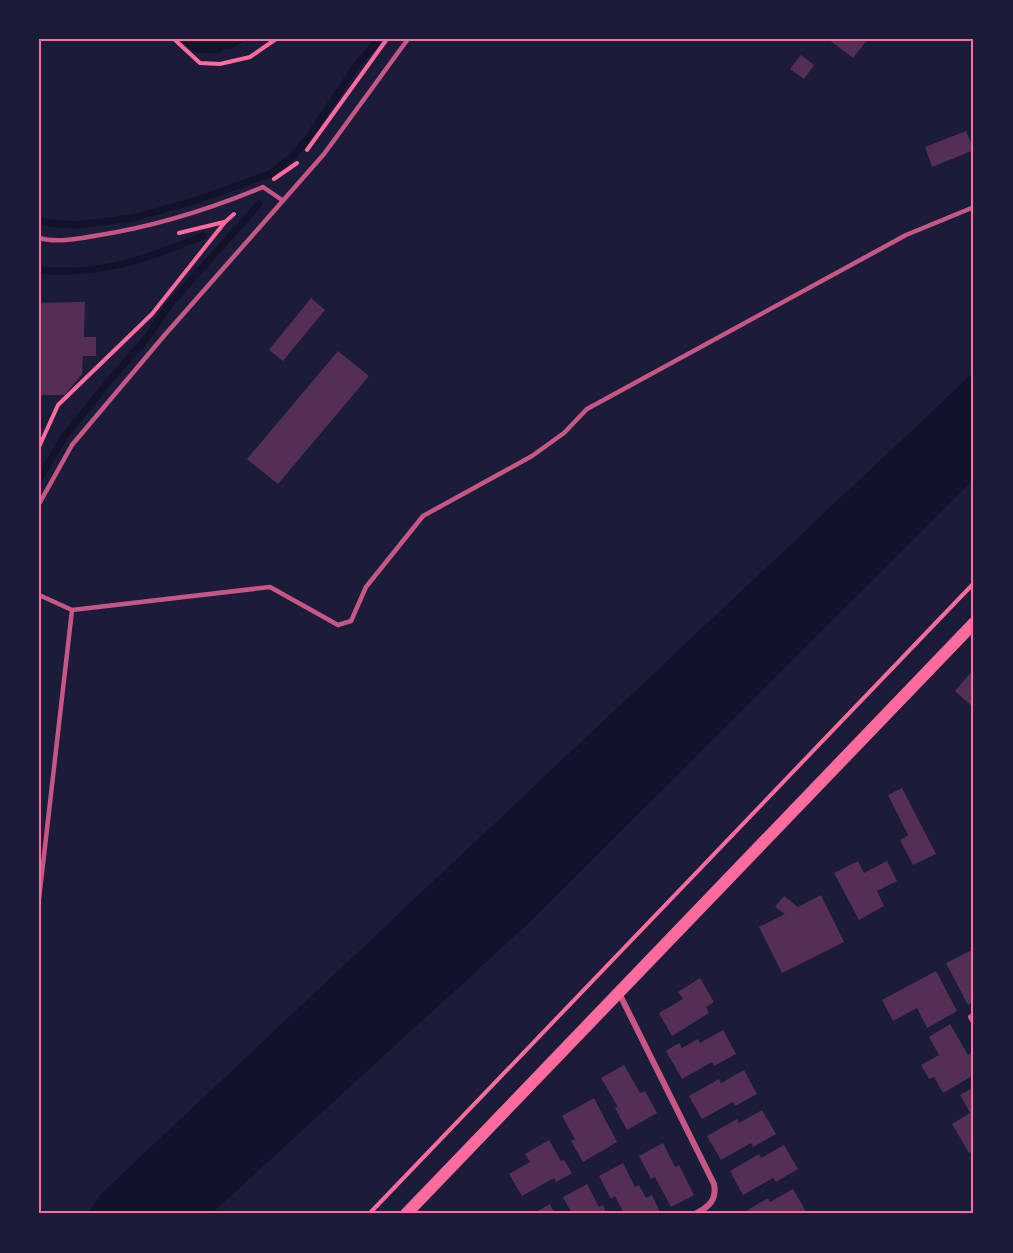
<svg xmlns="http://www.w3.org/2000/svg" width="1013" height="1253" font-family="Quicksand,sans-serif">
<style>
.water{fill:#12122b}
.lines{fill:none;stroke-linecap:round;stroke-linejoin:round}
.stream{stroke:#12122b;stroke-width:7}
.building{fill:#542f53}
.path{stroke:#ff6b9d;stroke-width:4}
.service{stroke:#c65784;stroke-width:4.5}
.minor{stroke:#c65784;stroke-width:6}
.secondary{stroke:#ff6b9d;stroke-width:12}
.neatline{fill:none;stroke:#ff6b9d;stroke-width:2}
</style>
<rect width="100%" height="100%" fill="#1b1b3a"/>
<path class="water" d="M 179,39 L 247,39 L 231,49 L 224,48 L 220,53 C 200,54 193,54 179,39 Z
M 974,372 L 974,479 L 532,920 L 211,1214 L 88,1214 L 100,1195 Z"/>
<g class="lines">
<path class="stream" d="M 39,220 L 49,223 L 75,225 L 133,218 L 197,200 L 270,174 L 293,156 L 308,138 L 356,66 L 379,39
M 39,269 C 48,272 57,271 67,271 C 115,271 159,254 203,236
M 39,480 L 64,437 L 114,375 L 146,339 L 170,304 L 259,204"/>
</g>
<path class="building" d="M 828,39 L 868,39 L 853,58 Z
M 801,55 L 814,65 L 804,79 L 790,69 Z
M 966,131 L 974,150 L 932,167 L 925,147 Z
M 311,298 L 325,310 L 283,361 L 269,350 Z
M 85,302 L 84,337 L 96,337 L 96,356 L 83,356 L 82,374 L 65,395 L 39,395 L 39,303 Z
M 338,351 L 369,376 L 278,484 L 247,459 Z
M 974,669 L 974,708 L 955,691 Z
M 902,788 L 936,854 L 913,865 L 900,840 L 908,835 L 888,795 Z
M 858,861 L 864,873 L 887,861 L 897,881 L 877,891 L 884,906 L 859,920 L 834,873 Z
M 821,895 L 844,942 L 782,973 L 759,927 L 785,914 L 775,907 L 784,896 L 798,907 Z
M 974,949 L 974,1001 L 968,1005 L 946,963 Z
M 936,971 L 957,1011 L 927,1028 L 917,1008 L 893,1021 L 882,1000 Z
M 700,978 L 714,1002 L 706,1007 L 709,1013 L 672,1036 L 659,1013 L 683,999 L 678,992 Z
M 950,1024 L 968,1055 L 974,1051 L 974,1075 L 943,1093 L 934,1077 L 929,1079 L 921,1065 L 939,1055 L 929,1037 Z
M 723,1030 L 736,1054 L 714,1066 L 712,1062 L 682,1079 L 666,1051 L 679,1043 L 682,1048 L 698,1039 L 700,1043 Z
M 624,1065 L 640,1093 L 645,1091 L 657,1113 L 627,1130 L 615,1108 L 618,1107 L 601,1078 Z
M 744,1070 L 757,1094 L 735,1106 L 733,1102 L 702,1119 L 689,1096 L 719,1079 L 721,1083 Z
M 974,1087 L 974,1150 L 969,1153 L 952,1124 L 970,1113 L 960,1095 Z
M 594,1098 L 617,1142 L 583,1162 L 571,1141 L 575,1139 L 562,1116 Z
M 762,1110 L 776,1134 L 753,1147 L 751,1143 L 721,1160 L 707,1136 L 737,1119 L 739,1123 Z
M 549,1140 L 561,1161 L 564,1160 L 572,1173 L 556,1182 L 554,1178 L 522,1196 L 509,1174 L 530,1162 L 525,1154 Z
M 663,1143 L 675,1167 L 679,1165 L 694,1195 L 671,1207 L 655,1177 L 651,1179 L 639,1156 Z
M 784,1145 L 798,1169 L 776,1182 L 773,1178 L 743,1195 L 730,1171 L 759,1154 L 761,1158 Z
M 623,1163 L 635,1187 L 639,1185 L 646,1198 L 652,1195 L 660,1212 L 656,1214 L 624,1214 L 615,1196 L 611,1199 L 599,1176 Z
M 587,1184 L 599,1207 L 603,1205 L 607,1214 L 572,1214 L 563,1197 Z
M 793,1189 L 807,1213 L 805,1214 L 741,1214 L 768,1198 L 770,1202 Z
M 550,1204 L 555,1214 L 532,1214 Z"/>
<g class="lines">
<path class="path" d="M 174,39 L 200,63 L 220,64 L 250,57 L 276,39
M 307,150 L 387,39
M 274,179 L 297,163
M 179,233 L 224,222
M 39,447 L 58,405 L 152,314 L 225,222 L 234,214
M 369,1214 L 974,583"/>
<path class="service" d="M 39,238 C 56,243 77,239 94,236 C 153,227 208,210 263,187 L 282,200
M 39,504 L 72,445 L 163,337 L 324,154 L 408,39
M 39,595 L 72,610 L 39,899
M 72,610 L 270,587 L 338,625 L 351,621 L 366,587 L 423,516 L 532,456 L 564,433 L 587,409 L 906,235 L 974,207"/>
<path class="minor" d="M 619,993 L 714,1184 C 717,1200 709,1207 695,1214
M 971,1017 L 974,1022"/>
<path class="secondary" d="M 406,1214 L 974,623"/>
</g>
<rect width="1013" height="1253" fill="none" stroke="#1b1b3a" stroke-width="81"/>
<rect x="40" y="40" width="932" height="1172" class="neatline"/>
</svg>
